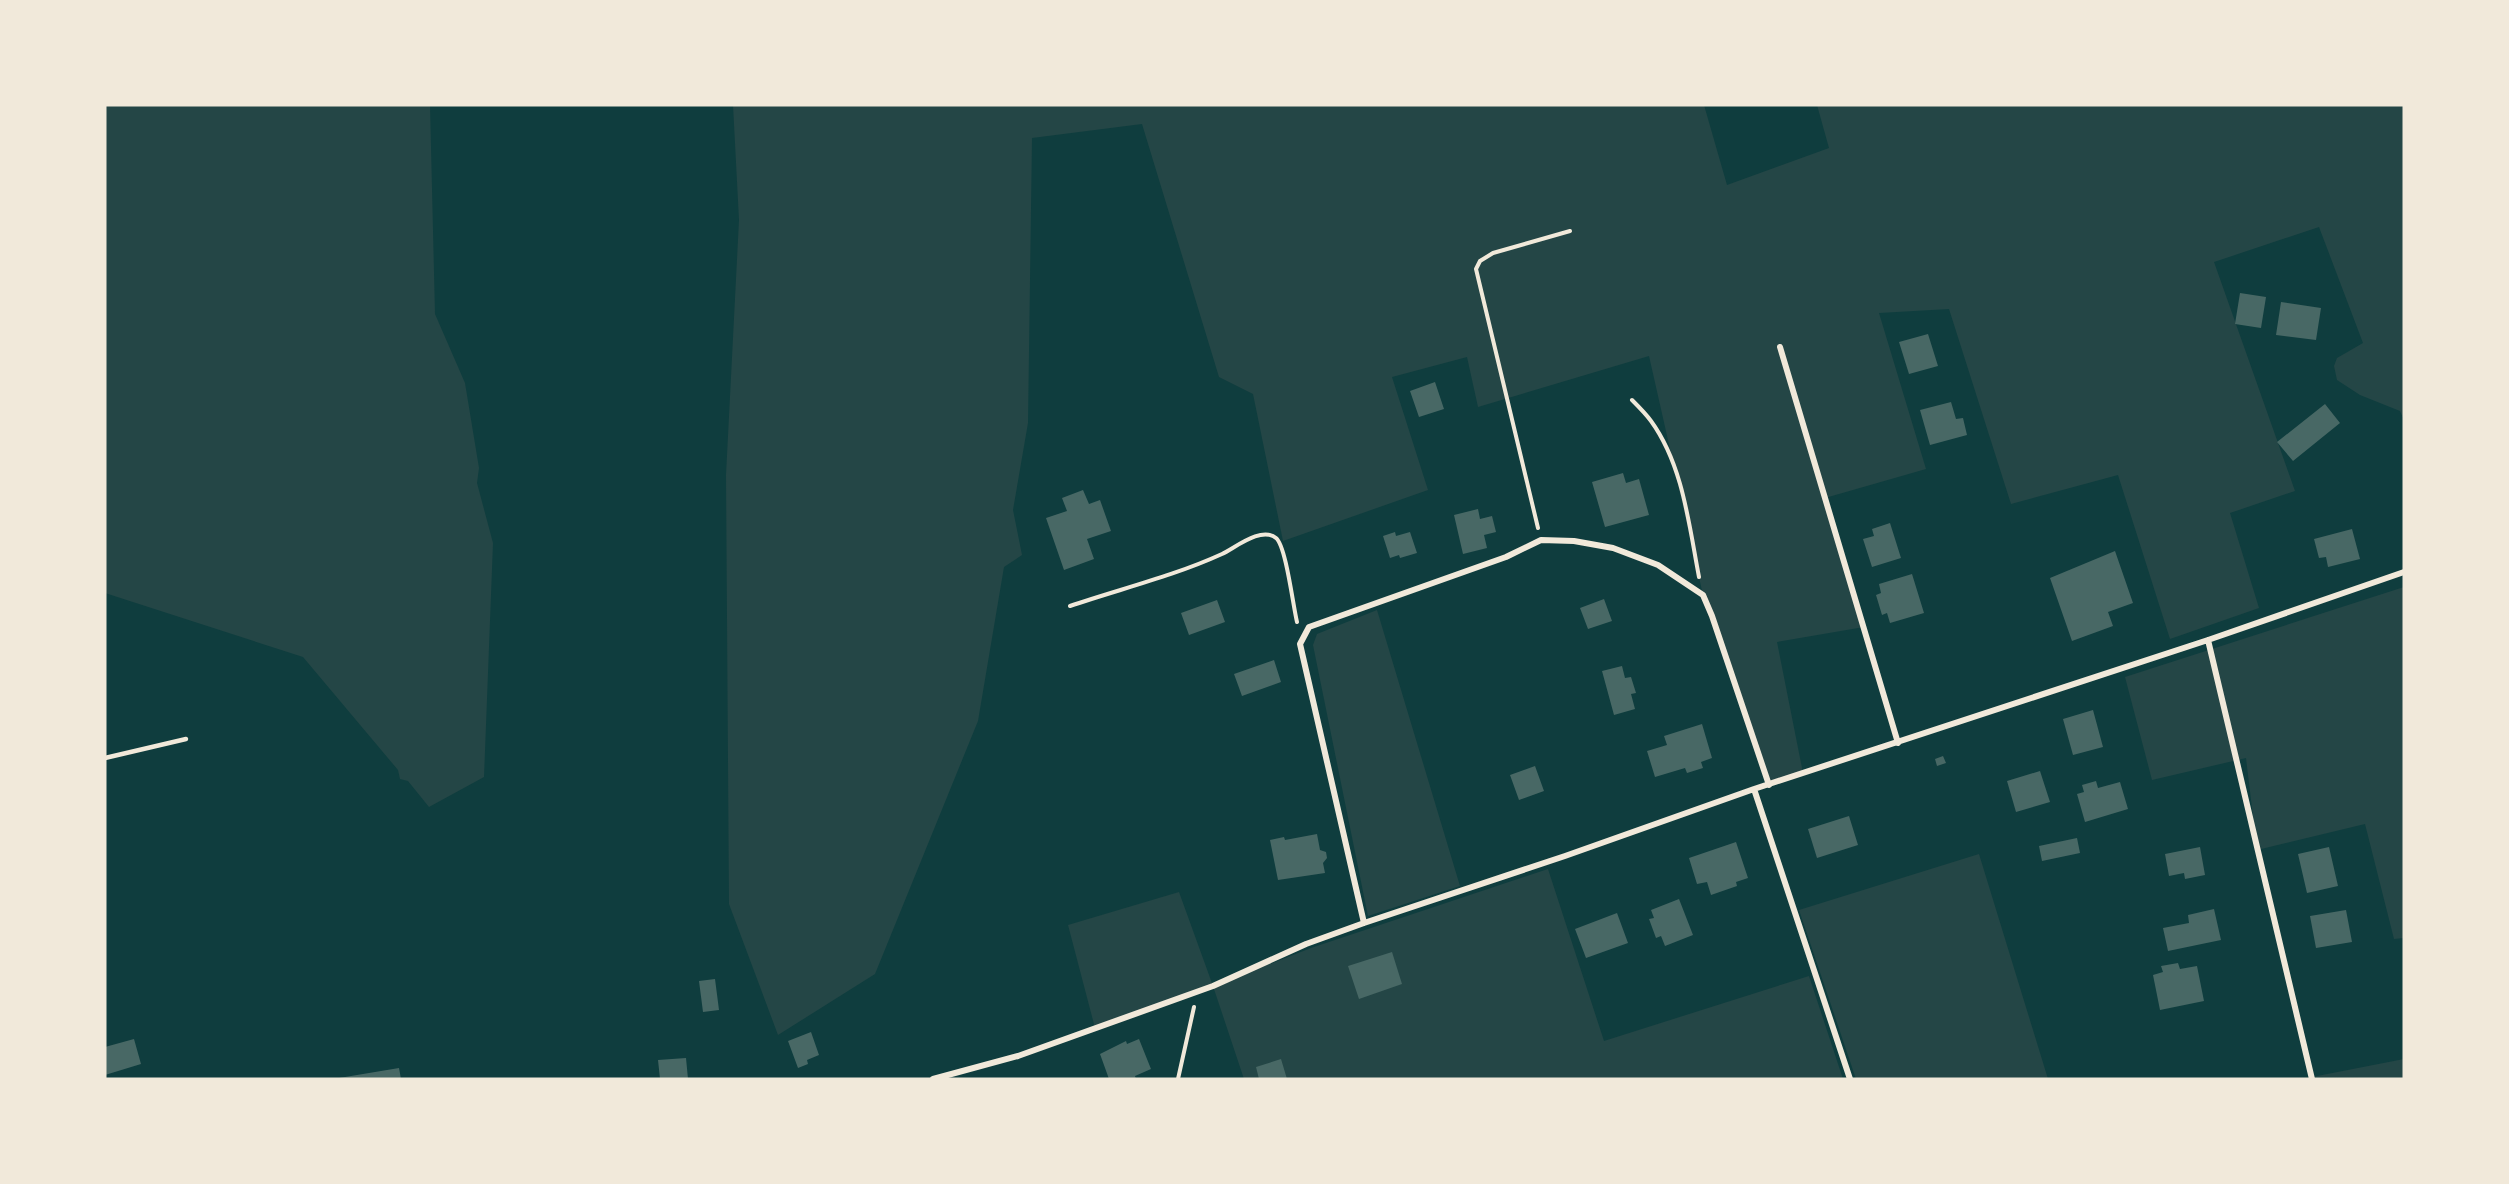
<svg xmlns="http://www.w3.org/2000/svg" width="2509" height="1184" font-family="'Open Sans',sans-serif">
<style>
.green{fill:#244646}
.building{fill:#486865}
.lines{fill:none;stroke-linecap:round;stroke-linejoin:round}
.path{stroke:#f1e9da;stroke-width:4}
.service{stroke:#f1e9da;stroke-width:4.5}
.minor{stroke:#f1e9da;stroke-width:6}
</style>
<rect width="100%" height="100%" fill="#0f3d3e"/>
<path class="green" d="M 105,105 L 430,105 L 435,314 L 465,383 L 479,468 L 477,483 L 493,543 L 484,777 L 429,807 L 408,781 L 400,779 L 398,770 L 303,657 L 105,593 Z
M 733,105 L 1704,105 L 1727,185 L 1829,148 L 1817,105 L 2404,105 L 2404,420 L 2400,411 L 2360,395 L 2337,380 L 2334,366 L 2337,358 L 2363,343 L 2319,227 L 2214,262 L 2295,491 L 2230,513 L 2259,608 L 2170,639 L 2118,475 L 2011,504 L 1949,309 L 1879,313 L 1926,469 L 1825,498 L 1864,627 L 1777,642 L 1803,773 L 1769,785 L 1703,595 L 1649,356 L 1478,407 L 1467,357 L 1392,377 L 1428,490 L 1283,541 L 1253,394 L 1219,377 L 1142,124 L 1032,138 L 1028,423 L 1013,510 L 1022,555 L 1004,567 L 978,721 L 875,974 L 778,1035 L 729,904 L 726,475 L 739,220 Z
M 2404,587 L 2404,938 L 2394,939 L 2365,824 L 2257,850 L 2246,758 L 2152,780 L 2125,677 Z
M 1377,610 L 1460,886 L 1368,916 L 1313,645 L 1317,634 Z
M 1979,854 L 2048,1079 L 1856,1079 L 1799,910 Z
M 1548,869 L 1604,1041 L 1809,976 L 1843,1079 L 1244,1079 L 1213,986 L 1095,1028 L 1068,925 L 1179,892 L 1213,986 L 1311,948 Z
M 2404,1059 L 2404,1079 L 2312,1077 Z"/>
<path class="building" d="M 2240,293 L 2266,297 L 2261,328 L 2235,324 Z
M 2281,302 L 2321,308 L 2316,340 L 2276,335 Z
M 1928,334 L 1938,366 L 1909,374 L 1899,342 Z
M 1435,382 L 1444,409 L 1419,417 L 1410,391 Z
M 1951,402 L 1956,419 L 1963,418 L 1967,435 L 1930,445 L 1920,410 Z
M 2325,404 L 2340,423 L 2293,461 L 2277,442 Z
M 1623,473 L 1626,483 L 1639,479 L 1649,515 L 1605,527 L 1592,482 Z
M 1083,490 L 1089,504 L 1100,500 L 1111,531 L 1087,539 L 1094,559 L 1064,570 L 1046,518 L 1067,511 L 1062,498 Z
M 1478,509 L 1480,519 L 1492,516 L 1496,532 L 1484,535 L 1487,548 L 1463,554 L 1454,515 Z
M 1890,523 L 1901,558 L 1872,567 L 1863,539 L 1874,536 L 1872,529 Z
M 2352,529 L 2360,559 L 2328,567 L 2326,557 L 2319,558 L 2314,539 Z
M 1395,532 L 1396,536 L 1410,532 L 1417,553 L 1400,558 L 1399,555 L 1390,558 L 1383,536 Z
M 2115,551 L 2133,603 L 2108,612 L 2113,626 L 2072,641 L 2050,578 Z
M 1912,574 L 1924,613 L 1890,623 L 1887,613 L 1882,615 L 1876,595 L 1881,593 L 1879,584 Z
M 1604,599 L 1612,621 L 1588,629 L 1580,608 Z
M 1217,600 L 1225,622 L 1189,635 L 1181,613 Z
M 1274,660 L 1281,682 L 1242,696 L 1234,674 Z
M 1622,666 L 1625,678 L 1631,677 L 1636,693 L 1631,694 L 1635,709 L 1614,715 L 1602,671 Z
M 2093,710 L 2103,747 L 2073,755 L 2063,719 Z
M 1702,724 L 1712,758 L 1701,762 L 1703,768 L 1687,773 L 1685,768 L 1655,777 L 1647,751 L 1667,745 L 1664,736 Z
M 1943,756 L 1946,763 L 1937,766 L 1935,759 Z
M 1535,766 L 1544,791 L 1519,800 L 1510,775 Z
M 2040,771 L 2050,802 L 2016,812 L 2007,781 Z
M 2096,781 L 2098,788 L 2120,782 L 2128,809 L 2085,822 L 2077,794 L 2084,792 L 2082,785 Z
M 1849,816 L 1858,845 L 1817,858 L 1808,829 Z
M 1317,834 L 1320,850 L 1326,852 L 1327,858 L 1323,863 L 1325,873 L 1278,880 L 1270,840 L 1284,837 L 1285,840 Z
M 2077,838 L 2080,853 L 2042,861 L 2039,846 Z
M 1736,842 L 1748,878 L 1736,882 L 1737,886 L 1711,895 L 1707,882 L 1697,884 L 1689,858 Z
M 2200,847 L 2205,875 L 2185,879 L 2184,873 L 2169,876 L 2165,854 Z
M 2329,847 L 2338,886 L 2307,893 L 2298,854 Z
M 1679,899 L 1693,935 L 1665,946 L 1661,936 L 1656,938 L 1649,919 L 1654,918 L 1651,910 Z
M 2214,909 L 2221,940 L 2168,951 L 2163,928 L 2189,923 L 2188,915 Z
M 2346,910 L 2352,942 L 2316,948 L 2310,916 Z
M 1617,913 L 1628,943 L 1586,958 L 1575,929 Z
M 1392,952 L 1402,984 L 1359,999 L 1348,966 Z
M 2178,963 L 2180,969 L 2197,966 L 2204,1001 L 2160,1010 L 2153,975 L 2163,972 L 2161,966 Z
M 715,979 L 719,1010 L 703,1012 L 699,981 Z
M 811,1032 L 819,1055 L 807,1060 L 808,1064 L 798,1068 L 788,1041 Z
M 134,1039 L 141,1064 L 105,1075 L 105,1047 Z
M 1139,1039 L 1151,1069 L 1135,1076 L 1136,1079 L 1109,1079 L 1100,1054 L 1126,1041 L 1127,1044 Z
M 686,1058 L 688,1079 L 660,1079 L 658,1060 Z
M 1281,1059 L 1287,1079 L 1259,1079 L 1256,1067 Z
M 399,1068 L 401,1079 L 339,1079 L 339,1078 Z"/>
<g class="lines">
<path class="path" d="M 1632,400 C 1639,407 1646,414 1651,421 C 1683,465 1689,525 1699,577
M 1538,528 L 1476,269 L 1480,261 L 1493,253 L 1570,231
M 1070,606 C 1120,589 1174,576 1222,554 C 1235,548 1261,526 1276,538 C 1286,546 1293,606 1297,622
M 1178,1079 L 1194,1007"/>
<path class="service" d="M 105,758 L 186,739"/>
<path class="minor" d="M 1780,347 L 1898,743
M 2208,640 L 2312,1079
M 1754,789 L 1850,1079
M 1364,923 L 1300,644 L 1309,627 L 1506,557 L 1541,540 L 1574,541 L 1613,548 L 1658,565 L 1703,595 L 1712,616 L 1769,785
M 933,1079 L 1018,1056 L 1213,986 L 1306,944 L 1364,923 L 1565,856 L 1754,789 L 2208,640 L 2404,572"/>
</g>
<rect width="2509" height="1184" fill="none" stroke="#f1e9da" stroke-width="213"/>
</svg>
